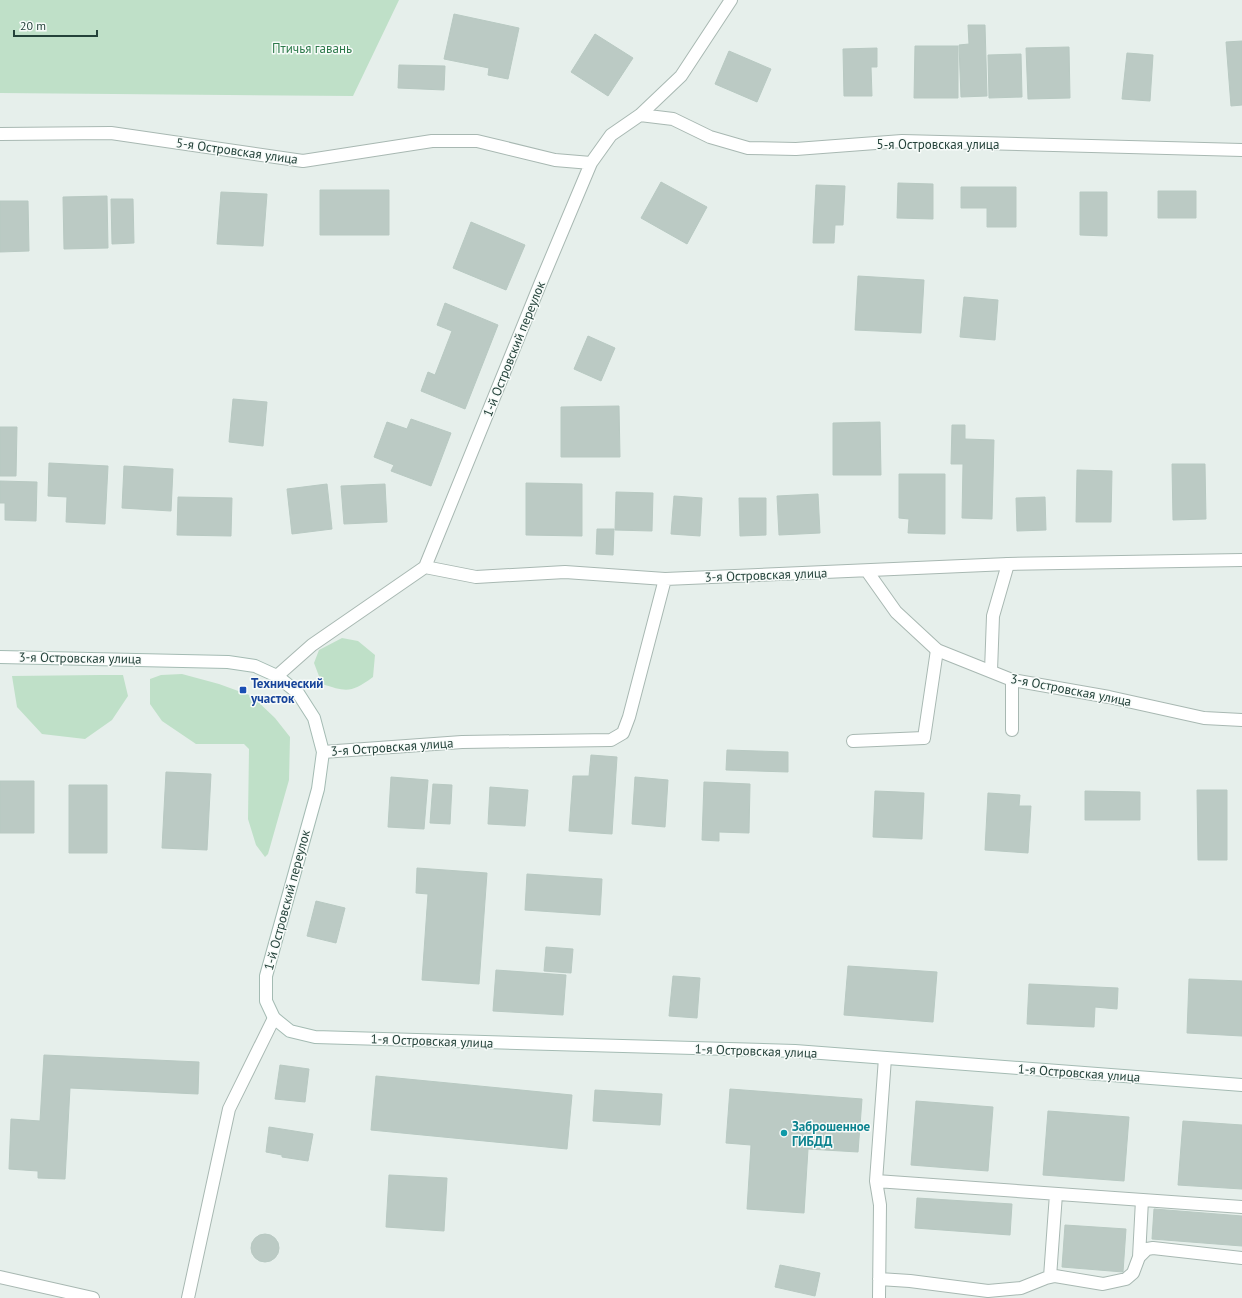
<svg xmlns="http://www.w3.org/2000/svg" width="1242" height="1298" font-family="'PT Sans',sans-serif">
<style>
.green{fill:#bfe0c8}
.building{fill:#bbcac4;stroke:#b8c9c2}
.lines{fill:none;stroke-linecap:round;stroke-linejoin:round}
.lane-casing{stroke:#a8b8b2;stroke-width:14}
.street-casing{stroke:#a8b8b2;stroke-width:14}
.secondary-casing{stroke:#a4bbb3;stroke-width:14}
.lane{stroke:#fff;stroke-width:12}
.street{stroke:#fff;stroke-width:12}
.secondary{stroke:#fff;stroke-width:12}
.transit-dot{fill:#1a4fb4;stroke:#f7fbf9;stroke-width:1.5}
.culture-dot{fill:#0f9aa8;stroke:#f7fbf9;stroke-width:1.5}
.labels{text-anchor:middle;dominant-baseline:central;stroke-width:3;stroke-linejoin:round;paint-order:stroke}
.park-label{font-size:13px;fill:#2d7a4b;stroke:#f7fbf9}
.street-label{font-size:13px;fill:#24423a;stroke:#f7fbf9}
.transit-label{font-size:13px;font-weight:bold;fill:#164399;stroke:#f7fbf9;text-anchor:start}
.culture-label{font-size:13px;font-weight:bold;fill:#0d838f;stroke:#f7fbf9;text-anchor:start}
</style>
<rect width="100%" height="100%" fill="#e6efeb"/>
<path class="green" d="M 0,0 L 399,0 L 353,96 L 0,93 Z
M 342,638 L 358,641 L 375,655 L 373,677 C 351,693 347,692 322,684 L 314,663 L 319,650 Z
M 182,674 L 219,684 L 252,696 L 275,718 L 290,737 L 289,780 L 268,854 L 265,857 L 256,845 L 248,819 L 249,749 L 244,744 L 196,744 L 162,721 L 150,704 L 150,679 L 161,675 Z
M 100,675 L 123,675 L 128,696 L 112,720 L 85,739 L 42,734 L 17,707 L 12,676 Z"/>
<path class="building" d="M 454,14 L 519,28 L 508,79 L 488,75 L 489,68 L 444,59 Z
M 968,25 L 985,25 L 987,96 L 961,97 L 959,45 L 969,44 Z
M 595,34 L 633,58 L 608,96 L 571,72 Z
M 1242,41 L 1242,105 L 1231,106 L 1226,42 Z
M 915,46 L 958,46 L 958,98 L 914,98 Z
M 1069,47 L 1070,98 L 1028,99 L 1026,48 Z
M 877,48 L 877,67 L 871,67 L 872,96 L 844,96 L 843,49 Z
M 729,51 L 771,69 L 757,102 L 715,84 Z
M 1127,53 L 1153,55 L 1150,101 L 1122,99 Z
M 1021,54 L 1022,97 L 989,98 L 988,55 Z
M 399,65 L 445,66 L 444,90 L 398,88 Z
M 661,182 L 707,207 L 687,244 L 641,218 Z
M 898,183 L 933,184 L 933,219 L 897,218 Z
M 816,185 L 845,186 L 843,225 L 835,225 L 834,243 L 813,243 Z
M 961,187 L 1016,187 L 1016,227 L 987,227 L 987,208 L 961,208 Z
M 320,190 L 389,190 L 389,235 L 320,235 Z
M 1158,191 L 1196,191 L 1196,218 L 1158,218 Z
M 221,192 L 267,194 L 263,246 L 217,244 Z
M 1080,192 L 1107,192 L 1107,236 L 1080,235 Z
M 107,196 L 108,248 L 64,249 L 63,197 Z
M 111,199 L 133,199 L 134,243 L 112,244 Z
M 0,201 L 28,201 L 29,251 L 0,252 Z
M 471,222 L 525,245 L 506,290 L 453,268 Z
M 858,276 L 924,280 L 921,333 L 855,330 Z
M 964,297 L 998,300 L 995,340 L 960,337 Z
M 445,303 L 498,325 L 465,409 L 421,391 L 428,372 L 435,375 L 452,331 L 437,325 Z
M 588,336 L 615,348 L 601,381 L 574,369 Z
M 233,399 L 267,402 L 263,446 L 229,442 Z
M 619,406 L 620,457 L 561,457 L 561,407 Z
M 411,419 L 451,433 L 431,486 L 391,471 L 394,465 L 374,457 L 387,422 L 407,429 Z
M 880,422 L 881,475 L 833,475 L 833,423 Z
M 952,425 L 965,425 L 965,439 L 994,440 L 992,519 L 962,518 L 963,464 L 951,464 Z
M 0,427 L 17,427 L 16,476 L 0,476 Z
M 49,463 L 108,466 L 105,524 L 66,522 L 67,497 L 48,496 Z
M 1172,464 L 1205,464 L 1206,519 L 1173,520 Z
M 124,466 L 173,469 L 171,511 L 122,508 Z
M 1077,470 L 1112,471 L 1111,522 L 1076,522 Z
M 899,474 L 945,474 L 945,534 L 908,533 L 909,519 L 899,518 Z
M 0,481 L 37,482 L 36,521 L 5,520 L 5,503 L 0,503 Z
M 526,483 L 582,484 L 582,536 L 526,535 Z
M 327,484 L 332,529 L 292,534 L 287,489 Z
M 385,484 L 387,522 L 344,524 L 341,486 Z
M 616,492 L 653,493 L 652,531 L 615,530 Z
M 818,494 L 820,533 L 779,535 L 777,496 Z
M 674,496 L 702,498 L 700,536 L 671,534 Z
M 178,497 L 232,498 L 231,536 L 177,535 Z
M 1045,497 L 1046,530 L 1017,531 L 1016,498 Z
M 739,498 L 766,498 L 766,535 L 740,536 Z
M 597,529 L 614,529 L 613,555 L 596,554 Z
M 727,750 L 788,752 L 788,772 L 726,770 Z
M 591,755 L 617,757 L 612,834 L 569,831 L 573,776 L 589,776 Z
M 166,772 L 211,774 L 207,850 L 162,848 Z
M 391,777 L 428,780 L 424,829 L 388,827 Z
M 635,777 L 668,780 L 665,827 L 632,824 Z
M 0,781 L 34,781 L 34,833 L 0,833 Z
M 704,782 L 750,784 L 749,833 L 719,832 L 719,841 L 702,840 Z
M 433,784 L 452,785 L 450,824 L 430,823 Z
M 69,785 L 107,785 L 107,853 L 69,853 Z
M 490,787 L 528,790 L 525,826 L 488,824 Z
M 1197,790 L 1227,790 L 1227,860 L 1198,860 Z
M 875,791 L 924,793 L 922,839 L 873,837 Z
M 1085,791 L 1140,792 L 1140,820 L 1085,820 Z
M 988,793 L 1020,795 L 1019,806 L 1031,806 L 1028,853 L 985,850 Z
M 417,868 L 487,873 L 479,984 L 422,980 L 428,894 L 416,893 Z
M 527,874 L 602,879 L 600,915 L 525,910 Z
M 316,901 L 345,908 L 336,943 L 307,936 Z
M 546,947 L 573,949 L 571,973 L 544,971 Z
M 848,966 L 937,972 L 933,1022 L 844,1015 Z
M 496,970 L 566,975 L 563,1015 L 493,1011 Z
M 673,976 L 700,978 L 697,1018 L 669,1016 Z
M 1189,979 L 1242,981 L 1242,1036 L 1187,1033 Z
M 1029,984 L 1118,988 L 1117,1009 L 1095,1007 L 1094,1027 L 1027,1024 Z
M 44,1055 L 199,1062 L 198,1094 L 70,1088 L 65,1179 L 38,1178 L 38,1171 L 9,1169 L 11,1119 L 40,1121 Z
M 280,1065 L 309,1069 L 305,1102 L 275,1099 Z
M 376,1076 L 572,1095 L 567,1149 L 371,1130 Z
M 730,1089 L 862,1099 L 858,1152 L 808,1149 L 804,1213 L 747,1209 L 751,1145 L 726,1143 Z
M 595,1090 L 662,1094 L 660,1125 L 593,1121 Z
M 916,1101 L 993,1107 L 988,1171 L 911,1165 Z
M 1048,1111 L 1129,1117 L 1124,1181 L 1043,1175 Z
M 1183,1121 L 1242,1125 L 1242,1189 L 1178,1185 Z
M 269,1127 L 313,1134 L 308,1161 L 282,1157 L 282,1155 L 266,1152 Z
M 389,1175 L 447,1178 L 444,1231 L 386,1227 Z
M 917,1198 L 1012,1204 L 1010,1235 L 915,1228 Z
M 1154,1209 L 1242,1216 L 1242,1246 L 1152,1239 Z
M 1065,1225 L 1126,1229 L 1123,1272 L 1062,1267 Z
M251 1248a14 14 0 1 1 28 0a14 14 0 1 1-28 0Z
M 780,1265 L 820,1273 L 815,1296 L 775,1287 Z"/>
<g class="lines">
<defs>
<path id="lane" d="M 991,671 L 993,616 L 1008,564
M 1012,730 L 1012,680
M 853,741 L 924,738 L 937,650
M 885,1058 L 876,1181 L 1242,1207
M 876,1181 L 880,1205 L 879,1298
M 1139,1257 L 1142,1200
M 0,1277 L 93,1298
M 1050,1277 L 1056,1194
M 879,1279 L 910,1281 L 988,1291 L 1021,1288 L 1046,1278 L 1055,1276 L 1103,1284 L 1126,1279 L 1133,1273 L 1139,1257 L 1147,1249 L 1153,1248 L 1242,1258"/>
<path id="street" d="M 640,115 L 673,119 L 710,137 L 748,148 L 796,149 L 902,141 L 1242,150
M 0,134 L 111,133 L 303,161 L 432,141 L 477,141 L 555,160 L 591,163
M 425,567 L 476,577 L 565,572 L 665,579 L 1008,564 L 1242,560
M 867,571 L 896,612 L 937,650 L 1012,680 L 1109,697 L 1204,718 L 1242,720
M 277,676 L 312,645 L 425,567 L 541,282 L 591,163 L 611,135 L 640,115 L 681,76 L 731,0
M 323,752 L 462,742 L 611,740 L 623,733 L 629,717 L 665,579
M 188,1298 L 229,1109 L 274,1018"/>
<path id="secondary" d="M 0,657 L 228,662 L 255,666 L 277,676 L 298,693 L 314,718 L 323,752 L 318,789 L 266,976 L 266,1001 L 274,1018 L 290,1031 L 315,1037 L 795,1051 L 1242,1085"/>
</defs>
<use href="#lane" class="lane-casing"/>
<use href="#street" class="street-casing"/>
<use href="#secondary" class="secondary-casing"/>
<use href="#lane" class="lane"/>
<use href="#street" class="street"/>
<use href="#secondary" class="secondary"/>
</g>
<rect class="transit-dot" x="239" y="686" width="8" height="8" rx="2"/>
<circle class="culture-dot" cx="784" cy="1133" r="4"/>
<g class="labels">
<g class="park-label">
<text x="312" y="48">Птичья гавань</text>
</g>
<g class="street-label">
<text x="938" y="144">5-я Островская улица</text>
<text transform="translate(237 151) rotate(8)">5-я Островская улица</text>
<text transform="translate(514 349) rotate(-68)">1-й Островский переулок</text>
<text transform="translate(766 575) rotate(-2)">3-я Островская улица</text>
<text transform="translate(80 658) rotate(1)">3-я Островская улица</text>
<text transform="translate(1071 690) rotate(11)">3-я Островская улица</text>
<text transform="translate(392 747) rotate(-4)">3-я Островская улица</text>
<text transform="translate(287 900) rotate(-75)">1-й Островский переулок</text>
<text transform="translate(432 1041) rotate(2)">1-я Островская улица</text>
<text transform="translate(756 1051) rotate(2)">1-я Островская улица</text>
<text transform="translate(1079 1073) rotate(4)">1-я Островская улица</text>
</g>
<g class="transit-label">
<text x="251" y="683">Технический<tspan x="251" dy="15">участок</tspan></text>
</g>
<g class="culture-label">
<text x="792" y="1126">Заброшенное<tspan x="792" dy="15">ГИБДД</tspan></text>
</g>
</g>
<path d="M14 30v6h83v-6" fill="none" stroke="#24423a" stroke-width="2"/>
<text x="20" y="30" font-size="12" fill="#24423a" stroke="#f7fbf9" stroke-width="3" paint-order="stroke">20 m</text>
</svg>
